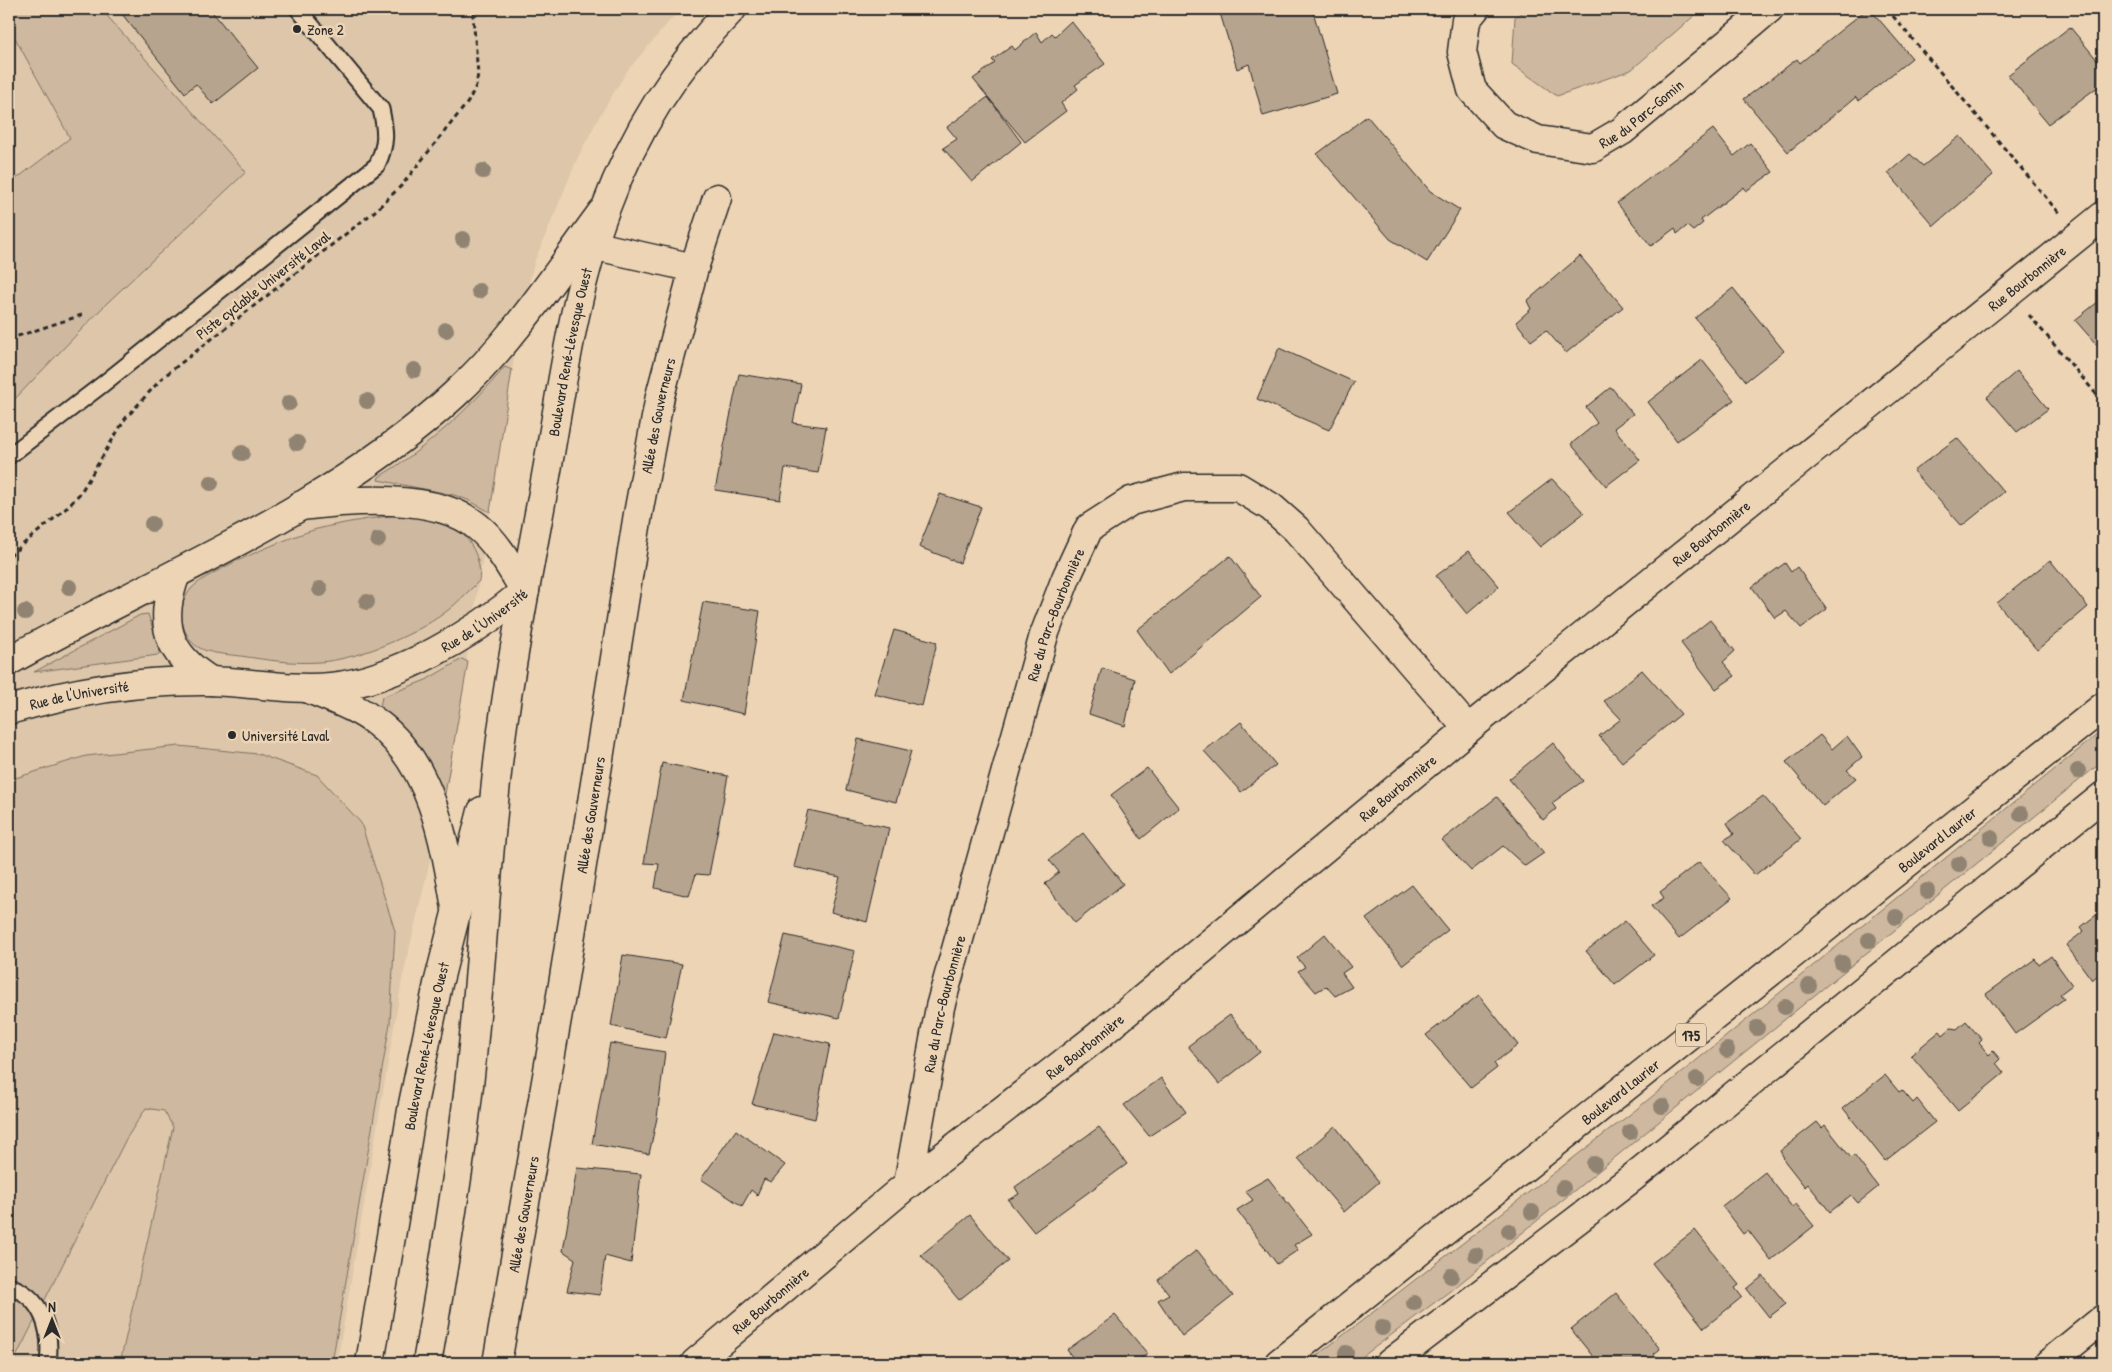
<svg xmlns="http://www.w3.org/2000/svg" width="2112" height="1372" font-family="'Patrick Hand',sans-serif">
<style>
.built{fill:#ddc6a9}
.green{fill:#ceb89f;stroke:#7c7265}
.building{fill:#b7a48e;stroke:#2b2b2b}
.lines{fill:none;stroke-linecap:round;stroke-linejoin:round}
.service-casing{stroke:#2b2b2b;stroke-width:19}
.minor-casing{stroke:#2b2b2b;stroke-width:31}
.secondary-casing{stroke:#2b2b2b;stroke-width:31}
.primary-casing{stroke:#2b2b2b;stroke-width:31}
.path{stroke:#2b2b2b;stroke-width:3;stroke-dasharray:5 4;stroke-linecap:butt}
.service{stroke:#edd4b5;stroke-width:15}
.minor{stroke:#edd4b5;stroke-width:28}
.secondary{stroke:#edd4b5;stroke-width:28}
.primary{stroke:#edd4b5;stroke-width:28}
.tree{fill:#908372}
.poi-dot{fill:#2b2b2b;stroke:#edd4b5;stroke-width:2}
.labels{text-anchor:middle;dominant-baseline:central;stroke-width:5;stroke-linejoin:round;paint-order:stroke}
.shield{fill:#edd4b5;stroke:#655e54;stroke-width:1}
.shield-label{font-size:14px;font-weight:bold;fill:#2b2b2b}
.poi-label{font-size:15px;fill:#2b2b2b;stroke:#edd4b5;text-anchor:start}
.street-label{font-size:15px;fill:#2b2b2b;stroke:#edd4b5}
</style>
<rect width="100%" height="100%" fill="#edd4b5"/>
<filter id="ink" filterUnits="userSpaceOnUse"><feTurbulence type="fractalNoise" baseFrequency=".02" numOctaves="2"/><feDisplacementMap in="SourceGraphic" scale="10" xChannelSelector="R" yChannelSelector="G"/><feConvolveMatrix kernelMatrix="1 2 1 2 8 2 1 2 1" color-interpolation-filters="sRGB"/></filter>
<g filter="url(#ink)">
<path class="built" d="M 9,9 L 680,9 L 627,71 L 599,117 L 578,157 L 534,263 L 524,302 L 512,370 L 446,792 L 402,980 L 337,1363 L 9,1363 Z"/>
<path class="green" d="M 9,9 L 101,9 L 246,172 L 107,303 L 9,405 L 9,182 L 16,179 L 70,138 L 9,27 Z
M 1527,9 L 1702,9 L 1631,70 L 1557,96 L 1512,64 L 1515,17 Z
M 505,367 L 512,370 L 490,512 L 468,500 L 454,495 L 378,480 L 379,477 C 427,448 468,410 505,367 Z
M 403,514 C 417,514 438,518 451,525 C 469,534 483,561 479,581 C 470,590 461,599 452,607 C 421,633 360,659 320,662 C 293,664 267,660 241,656 C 225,654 201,654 191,641 C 179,626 178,604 191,589 C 204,572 294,535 317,529 C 345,522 374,518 403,514 Z
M 148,614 L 160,651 L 158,655 L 34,672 L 140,615 Z
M 462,659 L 468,662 L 445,794 L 443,794 L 417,742 L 380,707 L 382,697 L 426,680 Z
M 2103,730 L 2103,761 L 1458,1285 L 1354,1363 L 1307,1363 L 1633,1112 Z
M 179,746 L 258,754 L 317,775 L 361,823 L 395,931 L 390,1023 L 332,1363 L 120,1363 L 173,1127 L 164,1111 L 146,1108 L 126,1139 L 13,1363 L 9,1363 L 9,780 L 86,756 Z"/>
<path class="building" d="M 118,9 L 210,9 L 258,68 L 213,104 L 196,84 L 185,93 Z
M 1235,9 L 1305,9 L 1314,15 L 1337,94 L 1263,116 L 1249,64 L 1237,69 L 1220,13 Z
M 1867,9 L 1870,9 L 1912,58 L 1859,101 L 1856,97 L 1788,152 L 1744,99 L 1797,59 L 1800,63 Z
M 1071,21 L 1105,64 L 1075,85 L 1078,89 L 1061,103 L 1066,111 L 1025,142 L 973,79 L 995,63 L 992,60 L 1012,46 L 1015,50 L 1036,32 L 1042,42 L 1052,33 L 1055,36 Z
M 2070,27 L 2103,67 L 2103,83 L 2048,124 L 2008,75 Z
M 988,97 L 1021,142 L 972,182 L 943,148 L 957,139 L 947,127 Z
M 1367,116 L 1430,191 L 1460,210 L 1427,262 L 1390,239 L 1317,154 Z
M 1713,129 L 1734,156 L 1750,143 L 1773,172 L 1746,191 L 1744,187 L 1701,220 L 1703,223 L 1693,231 L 1687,226 L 1677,234 L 1675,228 L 1651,246 L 1617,203 Z
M 1960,136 L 1993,175 L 1934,226 L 1888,173 L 1910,154 L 1923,166 Z
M 1580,256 L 1623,307 L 1566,353 L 1546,330 L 1531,341 L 1516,322 L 1531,309 L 1527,301 Z
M 1733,288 L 1784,351 L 1746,381 L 1695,318 Z
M 2103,298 L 2103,352 L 2075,320 Z
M 1279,348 L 1354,382 L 1329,430 L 1257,399 Z
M 1702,360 L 1734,400 L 1677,441 L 1648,402 Z
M 2017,371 L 2048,409 L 2017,432 L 1987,397 Z
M 739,374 L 801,384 L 793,423 L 826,427 L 818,473 L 785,468 L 780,500 L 715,490 Z
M 1611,387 L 1633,414 L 1614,428 L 1640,460 L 1606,486 L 1571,444 L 1597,423 L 1586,407 Z
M 1957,438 L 2004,492 L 1962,526 L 1913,471 Z
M 1552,479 L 1584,513 L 1540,547 L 1509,512 Z
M 940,494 L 981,507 L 960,563 L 919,547 Z
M 1469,551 L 1499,586 L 1467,614 L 1436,576 Z
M 1230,556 L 1261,597 L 1169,674 L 1137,630 Z
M 2050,560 L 2088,607 L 2037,650 L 1997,603 Z
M 1785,563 L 1791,572 L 1797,567 L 1827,609 L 1801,628 L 1786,611 L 1775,618 L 1752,587 Z
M 703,602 L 760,611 L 744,714 L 684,700 Z
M 1710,620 L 1735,651 L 1723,662 L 1735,676 L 1716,689 L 1681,643 Z
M 894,630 L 937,642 L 922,706 L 874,694 Z
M 1102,668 L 1135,679 L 1125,726 L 1089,714 Z
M 1642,670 L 1681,714 L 1622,762 L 1599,736 L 1621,719 L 1604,701 Z
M 1241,722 L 1276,765 L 1241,792 L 1204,751 Z
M 1820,735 L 1832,749 L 1847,736 L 1862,757 L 1847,770 L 1856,778 L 1823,806 L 1786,762 Z
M 858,739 L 911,751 L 896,802 L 846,790 Z
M 1553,743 L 1583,781 L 1552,803 L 1556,809 L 1543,820 L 1509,779 Z
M 662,763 L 728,776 L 709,875 L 696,874 L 689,896 L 655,888 L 659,864 L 644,863 Z
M 1147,768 L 1179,808 L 1141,839 L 1111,795 Z
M 1763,796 L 1801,839 L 1755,875 L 1724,840 L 1734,834 L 1727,823 Z
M 1497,797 L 1544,853 L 1525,866 L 1503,846 L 1471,871 L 1442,840 Z
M 808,810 L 889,828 L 867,922 L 831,912 L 840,877 L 794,867 Z
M 1083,833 L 1123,884 L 1075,923 L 1045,884 L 1059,872 L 1049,860 Z
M 1699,862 L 1732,898 L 1679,939 L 1651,906 L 1664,898 L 1660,892 Z
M 1412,885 L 1448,930 L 1403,965 L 1366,919 Z
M 2100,912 L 2103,916 L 2103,971 L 2092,980 L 2066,945 L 2084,931 L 2081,927 Z
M 1625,921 L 1654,955 L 1615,985 L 1586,951 Z
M 1325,934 L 1351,967 L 1342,973 L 1352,987 L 1335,996 L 1326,986 L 1316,992 L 1298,971 L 1305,967 L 1297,958 Z
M 785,935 L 855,951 L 839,1018 L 768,1002 Z
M 623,955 L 682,964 L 666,1038 L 611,1026 Z
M 2051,956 L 2072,985 L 2060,994 L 2064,999 L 2015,1034 L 1986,994 L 2035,959 L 2039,965 Z
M 1479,995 L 1518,1045 L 1494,1063 L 1497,1068 L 1471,1088 L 1426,1035 Z
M 1230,1015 L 1260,1052 L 1219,1084 L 1188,1046 Z
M 1966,1021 L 1982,1040 L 1979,1043 L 1989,1055 L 1993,1051 L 2000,1059 L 1996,1063 L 2004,1073 L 1958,1111 L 1911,1055 L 1940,1031 L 1943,1035 L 1951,1028 L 1957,1029 Z
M 774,1032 L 830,1044 L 815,1119 L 752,1104 Z
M 610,1043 L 665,1052 L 657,1118 L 649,1154 L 592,1144 Z
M 1885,1075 L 1899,1092 L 1902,1090 L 1913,1103 L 1917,1099 L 1935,1122 L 1885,1161 L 1843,1108 Z
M 1161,1078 L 1186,1112 L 1149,1136 L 1124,1105 Z
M 1817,1122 L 1822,1128 L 1825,1125 L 1851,1158 L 1854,1155 L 1878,1187 L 1858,1203 L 1851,1195 L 1830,1212 L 1808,1184 L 1805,1187 L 1783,1159 L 1784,1158 L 1780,1151 Z
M 1335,1126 L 1379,1182 L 1344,1212 L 1298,1158 Z
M 1099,1127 L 1127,1164 L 1034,1232 L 1008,1200 L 1019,1194 L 1015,1187 Z
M 736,1130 L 785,1165 L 771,1182 L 764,1179 L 757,1195 L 751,1190 L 742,1206 L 701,1179 Z
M 577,1168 L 641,1174 L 631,1263 L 605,1256 L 600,1295 L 567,1291 L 575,1259 L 563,1251 Z
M 1765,1172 L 1792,1207 L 1796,1204 L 1814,1226 L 1771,1260 L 1748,1230 L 1743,1234 L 1722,1206 Z
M 1268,1178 L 1312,1234 L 1294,1245 L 1298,1250 L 1277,1264 L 1237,1210 L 1253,1200 L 1245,1191 Z
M 970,1215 L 1008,1261 L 959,1300 L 921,1255 Z
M 1695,1230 L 1739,1285 L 1735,1288 L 1742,1297 L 1704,1328 L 1652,1263 Z
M 1197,1250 L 1233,1296 L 1182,1336 L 1158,1300 L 1169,1294 L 1158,1280 Z
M 1763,1276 L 1786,1304 L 1769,1317 L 1747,1289 Z
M 1616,1293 L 1660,1349 L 1654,1354 L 1658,1359 L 1653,1363 L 1598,1363 L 1571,1329 Z
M 1115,1315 L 1147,1353 L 1136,1363 L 1077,1363 L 1067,1350 Z"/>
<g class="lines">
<defs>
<path id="service" d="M 9,456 L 103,384 L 377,165 C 387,144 386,132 381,109 L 298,9
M 9,1286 C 43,1297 52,1331 48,1363"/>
<g id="minor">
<path id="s1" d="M 1475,9 L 1466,20 L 1462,52 L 1472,90 L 1504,125 L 1538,140 L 1593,148 L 1622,131 L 1769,9"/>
<path d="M 592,245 L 694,268"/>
<path d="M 176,574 C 158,621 166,654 211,681"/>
<path d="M 9,661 C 159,576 326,513 454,395 C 512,342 556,274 602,212"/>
<path d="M 309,689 C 332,699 357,707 377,723 C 433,765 445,844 456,908"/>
<path id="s2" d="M 9,710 C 73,691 142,680 210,681 C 250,682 290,691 331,687 C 397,680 475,633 525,591 C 512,570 498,543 478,527 C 437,492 350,500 300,506"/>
<path id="s3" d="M 908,1184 L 940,1007 L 1044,635 L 1066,578 L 1089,528 L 1131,501 L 1184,487 L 1238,487 L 1271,507 L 1296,529 L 1468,729"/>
<path id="s4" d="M 497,1363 L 563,984 L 638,514 L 660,396 L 694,268 L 717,198"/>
<path id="s5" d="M 695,1363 L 908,1184 L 1098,1036 L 1468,729 L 2103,216"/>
<path d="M 2049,1363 L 2103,1319"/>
</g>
<g id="secondary">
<path id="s6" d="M 370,1363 L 413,1104 L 438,984 L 482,811"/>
<path id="s7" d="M 427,1363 C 441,1282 455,1200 465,1118 C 482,990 485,859 502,731 C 513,649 529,568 544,487 C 561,395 572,298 605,210 C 633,134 675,67 732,9"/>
</g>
<g id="primary">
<path id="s8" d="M 1279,1363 L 2103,707"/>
<path d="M 1390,1363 L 1632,1178 L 2103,796"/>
</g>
</defs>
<use href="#service" class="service-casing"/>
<use href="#minor" class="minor-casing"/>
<use href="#secondary" class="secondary-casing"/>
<use href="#primary" class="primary-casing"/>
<path class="path" d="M 1887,9 L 2059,213
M 2029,315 L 2103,402
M 9,339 L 82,315
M 9,556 L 69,506 L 81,492 L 125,419 L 162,378 L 375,211 L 402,185 L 468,102 L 476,86 L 478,74 L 473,16 L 475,9"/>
<use href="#service" class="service"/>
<use href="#minor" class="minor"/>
<use href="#secondary" class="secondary"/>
<use href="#primary" class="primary"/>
</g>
<g class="tree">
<circle cx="483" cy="171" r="8"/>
<circle cx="463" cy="239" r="8"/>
<circle cx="479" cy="291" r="8"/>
<circle cx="446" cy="330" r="8"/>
<circle cx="414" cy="370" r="8"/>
<circle cx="367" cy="401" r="8"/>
<circle cx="289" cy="403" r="8"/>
<circle cx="297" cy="443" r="8"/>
<circle cx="242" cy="453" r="8"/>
<circle cx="211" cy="483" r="8"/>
<circle cx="152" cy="524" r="8"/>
<circle cx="378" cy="540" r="8"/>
<circle cx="69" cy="587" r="8"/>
<circle cx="320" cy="589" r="8"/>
<circle cx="367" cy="602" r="8"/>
<circle cx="25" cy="612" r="8"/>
<circle cx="2078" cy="771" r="8"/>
<circle cx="2021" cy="814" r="8"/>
<circle cx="1991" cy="838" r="8"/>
<circle cx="1959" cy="864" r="8"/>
<circle cx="1927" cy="891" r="8"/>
<circle cx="1896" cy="917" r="8"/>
<circle cx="1869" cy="940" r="8"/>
<circle cx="1842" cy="963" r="8"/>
<circle cx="1809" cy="986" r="8"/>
<circle cx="1785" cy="1007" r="8"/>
<circle cx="1757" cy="1028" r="8"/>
<circle cx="1727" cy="1050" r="8"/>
<circle cx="1697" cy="1079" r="8"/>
<circle cx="1662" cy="1106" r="8"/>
<circle cx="1630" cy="1132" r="8"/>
<circle cx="1594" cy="1164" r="8"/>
<circle cx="1563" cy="1188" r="8"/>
<circle cx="1532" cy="1212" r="8"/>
<circle cx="1509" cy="1231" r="8"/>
<circle cx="1476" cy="1255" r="8"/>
<circle cx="1451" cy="1276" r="8"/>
<circle cx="1414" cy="1303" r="8"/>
<circle cx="1382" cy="1328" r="8"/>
<circle cx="1346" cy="1353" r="8"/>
</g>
</g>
<g class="poi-dot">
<circle cx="297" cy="29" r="5"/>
<circle cx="232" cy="735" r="5"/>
</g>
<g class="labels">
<rect class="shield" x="1676" y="1023.5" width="30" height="23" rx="4"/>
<g class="shield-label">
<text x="1691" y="1035">175</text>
</g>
<g class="poi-label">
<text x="307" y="29">Zone 2</text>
<text x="242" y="735">Université Laval</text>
</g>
<g class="street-label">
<text stroke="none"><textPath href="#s1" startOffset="285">Rue du Parc-Gomin</textPath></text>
<text stroke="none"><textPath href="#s5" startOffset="1718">Rue Bourbonnière</textPath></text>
<text transform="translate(263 285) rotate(-38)">Piste cyclable Université Laval</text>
<text stroke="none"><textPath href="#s7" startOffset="1022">Boulevard René-Lévesque Ouest</textPath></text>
<text stroke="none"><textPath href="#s4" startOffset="961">Allée des Gouverneurs</textPath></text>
<text stroke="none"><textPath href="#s5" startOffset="1312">Rue Bourbonnière</textPath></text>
<text stroke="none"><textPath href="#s3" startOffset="589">Rue du Parc-Bourbonnière</textPath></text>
<text stroke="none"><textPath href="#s2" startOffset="494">Rue de l'Université</textPath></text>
<text stroke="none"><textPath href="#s2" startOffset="72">Rue de l'Université</textPath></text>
<text stroke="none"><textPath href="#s5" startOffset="908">Rue Bourbonnière</textPath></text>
<text stroke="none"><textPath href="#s4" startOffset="556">Allée des Gouverneurs</textPath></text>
<text stroke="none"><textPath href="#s8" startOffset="841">Boulevard Laurier</textPath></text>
<text stroke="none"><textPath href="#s3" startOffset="184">Rue du Parc-Bourbonnière</textPath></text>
<text stroke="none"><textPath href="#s6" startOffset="322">Boulevard René-Lévesque Ouest</textPath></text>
<text stroke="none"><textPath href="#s5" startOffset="502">Rue Bourbonnière</textPath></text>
<text stroke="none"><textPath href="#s8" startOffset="436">Boulevard Laurier</textPath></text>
<text stroke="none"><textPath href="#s4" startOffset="151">Allée des Gouverneurs</textPath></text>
<text stroke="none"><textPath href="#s5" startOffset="98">Rue Bourbonnière</textPath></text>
</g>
</g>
<rect width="2112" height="1372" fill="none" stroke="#edd4b5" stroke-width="30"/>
<rect x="15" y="15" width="2082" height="1342" fill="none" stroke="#2b2b2b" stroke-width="2" filter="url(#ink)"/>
<g transform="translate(52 1320)" stroke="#edd4b5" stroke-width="4" paint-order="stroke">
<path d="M0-4L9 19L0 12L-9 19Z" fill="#2b2b2b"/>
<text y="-8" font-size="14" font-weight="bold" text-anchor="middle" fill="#2b2b2b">N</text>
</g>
</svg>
